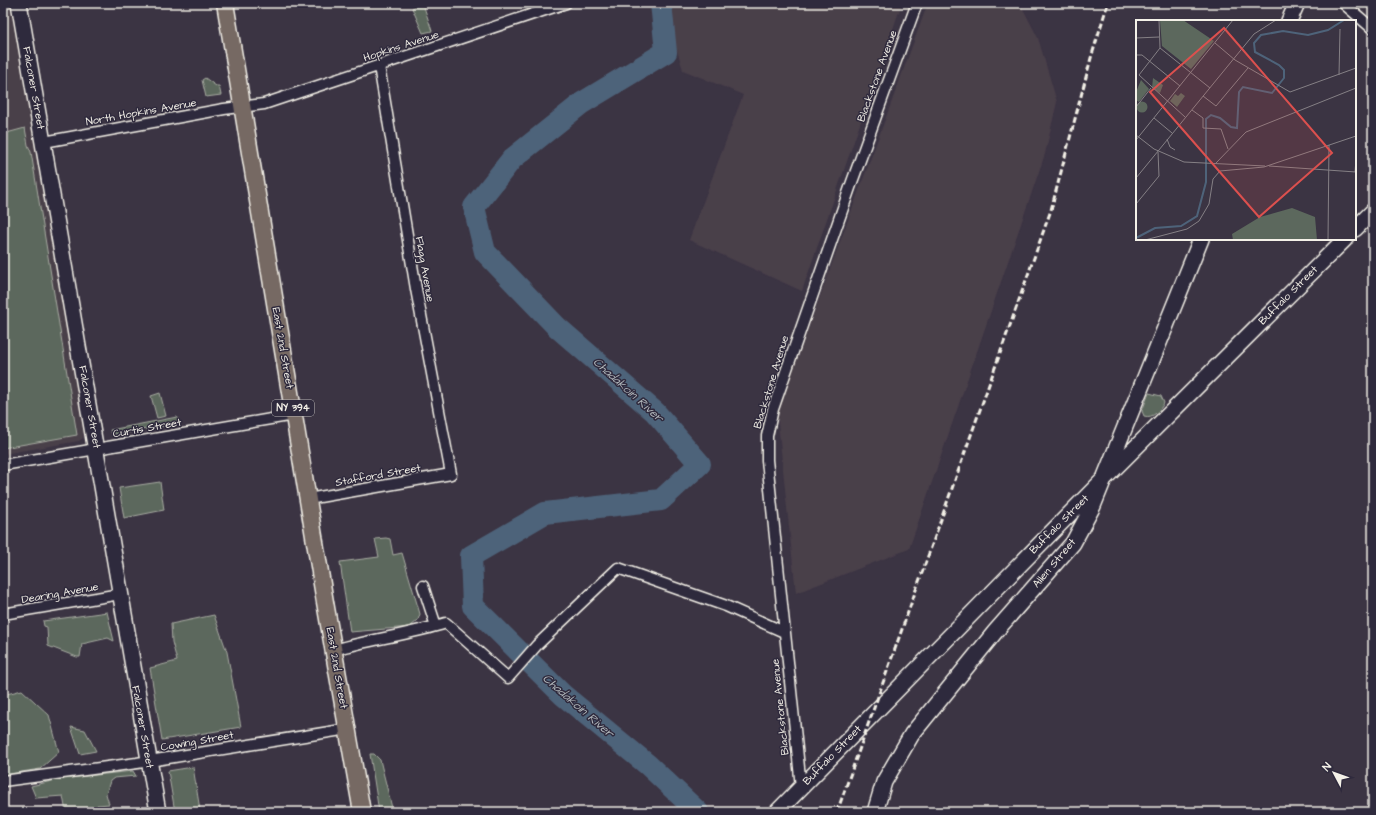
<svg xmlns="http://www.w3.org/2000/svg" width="1376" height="815" font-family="'Architects Daughter',sans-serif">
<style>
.built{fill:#4a3f4a}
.green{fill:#5c685d;stroke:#a8aca2}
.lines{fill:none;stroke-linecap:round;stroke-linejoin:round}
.river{stroke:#4e637a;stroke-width:22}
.street-casing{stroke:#f4f1e8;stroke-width:13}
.secondary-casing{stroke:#f4f1e8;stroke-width:18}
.primary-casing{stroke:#f4f1e8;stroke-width:19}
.street{stroke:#2f2a3d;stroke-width:10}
.secondary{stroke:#2f2a3d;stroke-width:15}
.primary{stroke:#766964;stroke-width:16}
.rail{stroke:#f4f1e8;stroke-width:3;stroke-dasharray:6 3;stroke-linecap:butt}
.labels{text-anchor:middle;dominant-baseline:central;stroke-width:3;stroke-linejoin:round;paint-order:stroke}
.shield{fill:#2f2a3d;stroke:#b9b5b5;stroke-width:1}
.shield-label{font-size:10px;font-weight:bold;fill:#f4f1e8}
.street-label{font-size:11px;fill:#f4f1e8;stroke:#2f2a3d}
.water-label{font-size:12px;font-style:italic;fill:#b2b8bc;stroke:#2f2a3d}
.inset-river{fill:none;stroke:#4e637a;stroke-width:2}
.inset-road{fill:none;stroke:#858085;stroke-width:1}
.view{fill:#dc504e;fill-opacity:0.15;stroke:#dc504e;stroke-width:2}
.inset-edge{fill:none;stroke:#f4f1e8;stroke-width:2}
</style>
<rect width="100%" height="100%" fill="#3b3443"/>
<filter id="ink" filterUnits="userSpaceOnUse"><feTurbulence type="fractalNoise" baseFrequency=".025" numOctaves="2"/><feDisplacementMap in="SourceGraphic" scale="8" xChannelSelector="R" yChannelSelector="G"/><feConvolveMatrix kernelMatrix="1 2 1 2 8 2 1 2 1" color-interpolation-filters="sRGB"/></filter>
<g filter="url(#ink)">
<path class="built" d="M 3,3 L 12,3 L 85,429 L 83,438 L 79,441 L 3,454 Z
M 663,3 L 902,3 L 802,291 L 689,240 L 743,95 L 683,70 Z
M 928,3 L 1020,3 L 1038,38 L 1057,102 L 1045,154 L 909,549 L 796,593 L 777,413 Z"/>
<path class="green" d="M 423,4 L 432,31 L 423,33 L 412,8 Z
M 205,78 L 216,86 L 219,86 L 221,95 L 206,97 L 202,80 Z
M 25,128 L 28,145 L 31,152 L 77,435 L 3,448 L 3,134 Z
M 160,393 L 166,416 L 157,418 L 151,396 Z
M 1149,393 L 1161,396 L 1164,403 C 1160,410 1153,419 1144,416 L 1142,411 Z
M 177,417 L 180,423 L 118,434 L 112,434 L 110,430 Z
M 160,482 L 164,510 L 124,518 L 119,488 Z
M 386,538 L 390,539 L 393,555 L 402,553 L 420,614 L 418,620 L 410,627 L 350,632 L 340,562 L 379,557 L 375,539 Z
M 107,612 L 114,641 L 108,638 L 82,644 L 80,657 L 77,657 L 48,646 L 47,627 L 44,626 L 43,621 Z
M 214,615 L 227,652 L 241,727 L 162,740 L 150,668 L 177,661 L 172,642 L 171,624 Z
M 22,690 L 49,715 L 59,752 L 40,769 L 3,775 L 3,695 Z
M 71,727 L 85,730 L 96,751 L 80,754 Z
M 374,754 L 380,760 L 393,812 L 379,812 L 370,754 Z
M 193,767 L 200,810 L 175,812 L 168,771 Z
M 133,771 L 136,776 L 114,778 L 110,781 L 106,794 L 109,804 L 97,805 L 98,812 L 66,812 L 63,796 L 36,798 L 31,786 L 60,779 Z"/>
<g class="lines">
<path class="river" d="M 661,3 L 666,52 L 582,103 L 512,159 L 474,207 L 485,252 L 557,327 L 655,412 L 700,464 L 661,500 L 545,513 L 471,556 L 473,606 L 563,695 L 648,765 L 698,812"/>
<defs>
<path id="street" d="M 1343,3 L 1373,29
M 44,142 L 224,109 L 264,104 L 566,3
M 3,465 L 294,415
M 308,499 L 451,474 L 416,289 L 379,66
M 423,586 L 436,626
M 3,614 L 120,594
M 334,650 C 371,639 409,635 446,623 L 508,678 L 537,645 L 618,568 L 726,606 L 784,632
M 3,781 L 137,763 L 348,729
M 801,787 L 767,460 L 767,436 L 773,409 L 852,182 L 917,3"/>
<path id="secondary" d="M 19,3 L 158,812
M 1289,21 L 1297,3
M 1355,229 L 1373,211
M 777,812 L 1104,479 L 1345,239
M 875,812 L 884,782 L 912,734 L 995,632 L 1073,543 L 1093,506 L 1201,239"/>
<path id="primary" d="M 225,3 L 325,602 L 362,812"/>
</defs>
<use href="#street" class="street-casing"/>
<use href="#secondary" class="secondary-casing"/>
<use href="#primary" class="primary-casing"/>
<use href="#street" class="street"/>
<use href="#secondary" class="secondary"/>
<use href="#primary" class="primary"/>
<path class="rail" d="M 837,812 L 1051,210 L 1091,58 L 1108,3"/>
</g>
</g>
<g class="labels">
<rect class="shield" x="272" y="400" width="42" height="16" rx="3"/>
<g class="shield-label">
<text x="293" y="408">NY 394</text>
</g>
<g class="street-label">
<text transform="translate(401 46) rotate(-18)">Hopkins Avenue</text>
<text transform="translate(877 76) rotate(-70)">Blackstone Avenue</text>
<text transform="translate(34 88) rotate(80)">Falconer Street</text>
<text transform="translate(141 112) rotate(-10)">North Hopkins Avenue</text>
<text transform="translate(425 269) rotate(80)">Flagg Avenue</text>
<text transform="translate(1288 295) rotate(-45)">Buffalo Street</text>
<text transform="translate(283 348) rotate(80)">East 2nd Street</text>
<text transform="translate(771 382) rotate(-73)">Blackstone Avenue</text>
<text transform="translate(90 407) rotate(80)">Falconer Street</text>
<text transform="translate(147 428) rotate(-10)">Curtis Street</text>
<text transform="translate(378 475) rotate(-10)">Stafford Street</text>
<text transform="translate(1059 524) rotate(-45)">Buffalo Street</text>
<text transform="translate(1054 563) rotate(-50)">Allen Street</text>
<text transform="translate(60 593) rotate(-10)">Dearing Avenue</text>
<text transform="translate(337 668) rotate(80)">East 2nd Street</text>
<text transform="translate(780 707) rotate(-96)">Blackstone Avenue</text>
<text transform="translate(143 727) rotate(80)">Falconer Street</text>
<text transform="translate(197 741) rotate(-10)">Cowing Street</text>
<text transform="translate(832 755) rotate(-46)">Buffalo Street</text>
</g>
<g class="water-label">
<text transform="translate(628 390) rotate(42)">Chadakoin River</text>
<text transform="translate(578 706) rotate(41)">Chadakoin River</text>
</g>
</g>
<g transform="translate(1136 20)">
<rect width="220" height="220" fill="#3b3443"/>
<path d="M 24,0 L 47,0 L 78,21 L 55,49 L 26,26 ZM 17,58 L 27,65 L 24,73 L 16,68 ZM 5,60 L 13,69 L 3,82 L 0,80 L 0,72 ZM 45,73 L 49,76 L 41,87 L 34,81 L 39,74 L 42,76 ZM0.5 87a5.5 5.5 0 1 1 11 0a5.5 5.5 0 1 1-11 0ZM 156,188 L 179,197 L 181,220 L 97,220 L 96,214 L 124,197 Z" fill="#5c685d"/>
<path class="inset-river" d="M 0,218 L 19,208 L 45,206 L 61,196 L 70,162 L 70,99 L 75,95 L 84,98 L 95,107 L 101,108 L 103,72 L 107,67 L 136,73 L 148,58 L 148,50 L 143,45 L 119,32 L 118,23 L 125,15 L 147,11 L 172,15 L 192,10 L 208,0"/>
<path class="inset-road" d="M 23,0 L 24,28M 0,18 L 23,17M 79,23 L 99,40 L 154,72 L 220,48M 24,28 L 3,55 L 49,97M 24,28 L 74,68M 0,35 L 6,35 L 44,66M 203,55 L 204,9M 67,76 L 80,86 L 112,48M 0,87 L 15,68M 56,90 L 67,98 L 67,108 L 85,109 L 92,129M 18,98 L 36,113M 0,115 L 18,129 L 48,142 L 129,146M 31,119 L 34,127 L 39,130M 0,120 L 97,0M 80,143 L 110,112 L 220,68M 133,146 L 220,152M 219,152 L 220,139M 0,158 L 118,14 L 140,0M 0,184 L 23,156 L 22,132M 9,220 L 51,209 L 63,201 L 73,184 L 77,159 L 84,151 L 128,147 L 220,116M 192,220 L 193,125"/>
<path class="view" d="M 88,8 L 196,133 L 123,197 L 14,72 Z"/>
<rect width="220" height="220" class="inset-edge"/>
</g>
<rect width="1376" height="815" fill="none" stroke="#2f2a3d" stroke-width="16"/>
<rect x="8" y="8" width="1360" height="799" fill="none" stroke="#f4f1e8" stroke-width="1.5" filter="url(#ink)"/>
<g transform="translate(1334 773) rotate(311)" stroke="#2f2a3d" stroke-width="3" paint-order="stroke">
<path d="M0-3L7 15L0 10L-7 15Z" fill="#f4f1e8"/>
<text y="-6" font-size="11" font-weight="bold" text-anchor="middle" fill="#f4f1e8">N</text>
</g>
</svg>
